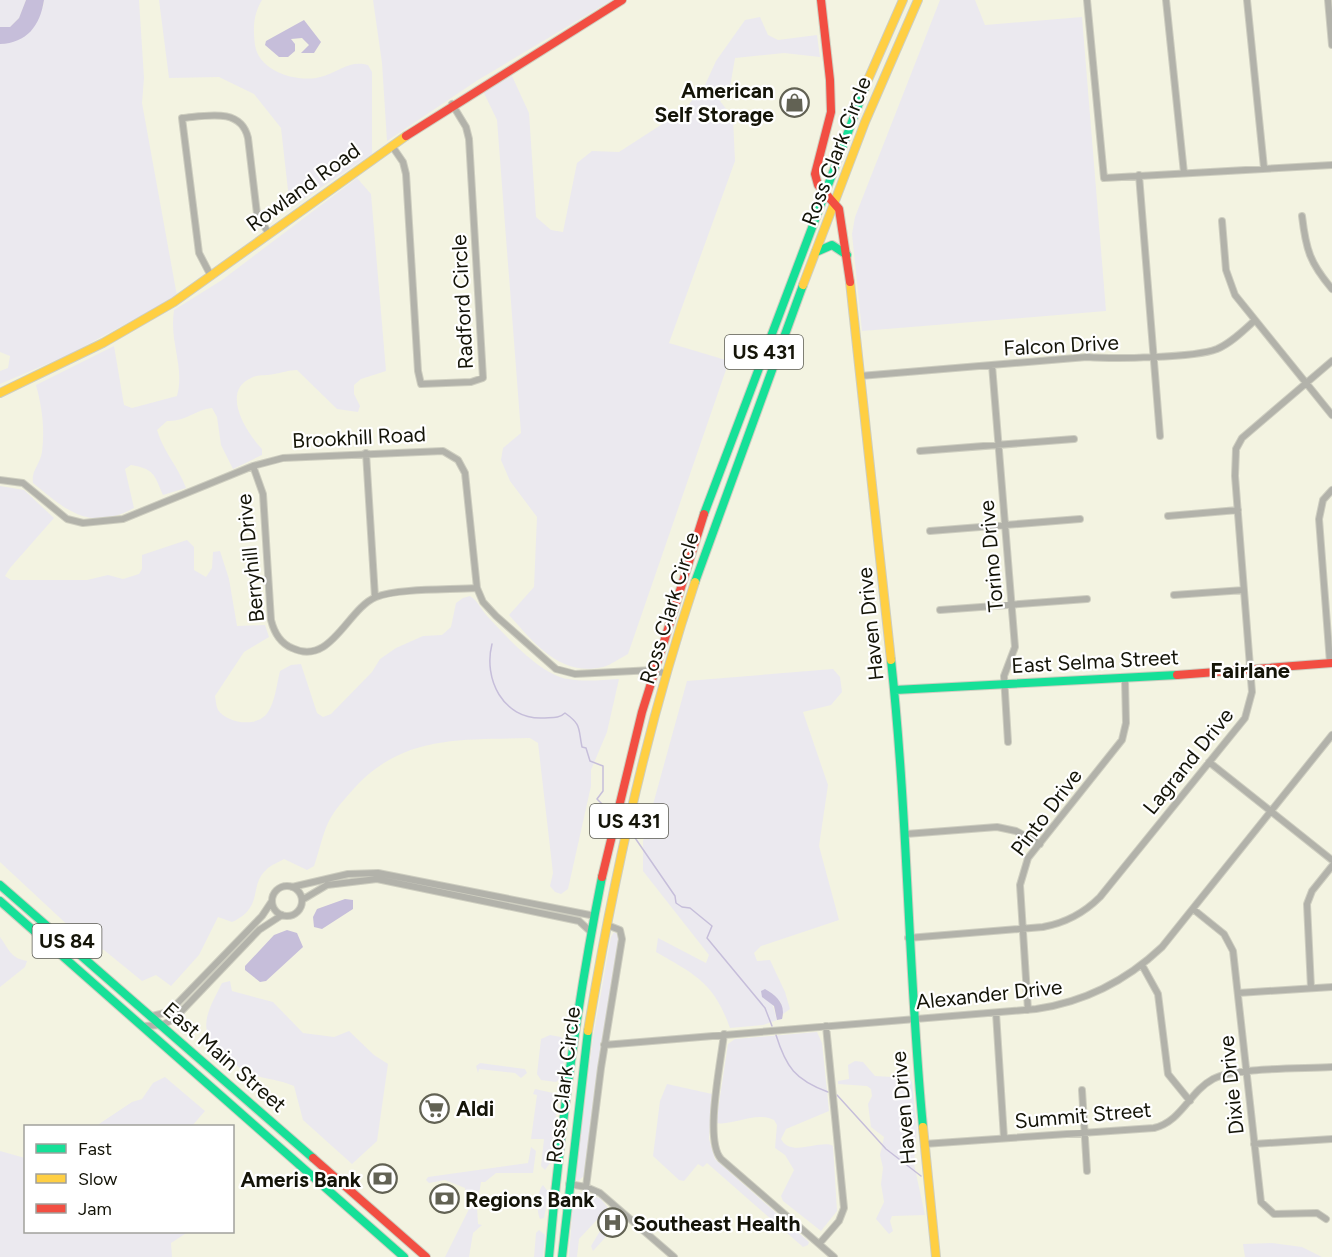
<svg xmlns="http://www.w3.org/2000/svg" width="1332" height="1257" font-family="Figtree,sans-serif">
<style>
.green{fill:#ebe9ef}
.water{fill:#c6beda}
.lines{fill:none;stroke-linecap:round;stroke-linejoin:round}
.stream{stroke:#c6beda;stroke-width:1.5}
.street-casing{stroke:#cecec0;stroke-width:8}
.fast-casing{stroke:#cecec0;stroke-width:10}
.slow-casing{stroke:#cecec0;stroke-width:10}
.jam-casing{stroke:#cecec0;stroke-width:10}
.street{stroke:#b2b2aa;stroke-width:6}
.fast{stroke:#16e098;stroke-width:8}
.slow{stroke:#ffcf43;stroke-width:8}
.jam{stroke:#f24e42;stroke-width:8}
.labels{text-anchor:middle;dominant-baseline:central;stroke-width:4.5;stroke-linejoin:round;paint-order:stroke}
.shield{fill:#fff;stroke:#5a5a52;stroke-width:1.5}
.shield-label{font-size:20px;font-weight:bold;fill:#141408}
.poi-label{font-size:21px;font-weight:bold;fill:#141408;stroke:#fff;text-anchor:start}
.street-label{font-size:21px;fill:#141408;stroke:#fff}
.neighbourhood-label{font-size:22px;font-weight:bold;fill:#141408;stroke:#fff}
</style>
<rect width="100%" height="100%" fill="#f3f3e1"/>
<path class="green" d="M 0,0 L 26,0 L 19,18 L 10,27 L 0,27 Z
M 44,0 L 139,0 L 144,78 L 142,103 L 177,296 L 68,355 L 0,384 L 0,371 L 8,368 L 10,356 L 0,352 L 0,44 L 43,7 Z
M 159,0 L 262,0 C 253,15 253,28 255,45 C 259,73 301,84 324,76 C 340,71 350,60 368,65 L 372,72 L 372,154 L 290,208 L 281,128 L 254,94 L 219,77 L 169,78 Z
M 373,0 L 612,0 L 478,80 L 387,141 L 382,63 Z
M 940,0 L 975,0 L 985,25 L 1082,17 L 1106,311 L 862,331 L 852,234 L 855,217 Z
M 760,17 L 768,35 L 778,40 L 817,35 L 820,57 L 784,53 L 735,58 L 729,93 L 720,101 L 733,118 L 735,161 L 669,343 L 729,361 L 628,654 C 620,658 611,665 603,667 C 560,677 534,643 509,615 L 534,587 L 537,517 L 510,481 L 501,460 L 503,448 L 521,433 L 497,120 L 483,91 L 512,76 L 529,113 L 536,217 L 551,230 L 563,232 L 577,163 L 592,151 L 619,152 L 684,110 L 705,85 L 716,61 L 745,20 Z
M 357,178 L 371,194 L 386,371 L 361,379 L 354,385 L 354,394 L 360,406 L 358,412 L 337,409 L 297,370 C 288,370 282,373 274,374 C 267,376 258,374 251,378 C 220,392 247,433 262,449 L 262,455 L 233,469 L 221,445 L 217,417 L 212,408 C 195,410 185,422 167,421 L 157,430 C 164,453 178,466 186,488 L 163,495 C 154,474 154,469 131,465 L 125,469 L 134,508 C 90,532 67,511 33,483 C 31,470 40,465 42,452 C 45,428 42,407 36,385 L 114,346 L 124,405 L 132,408 L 177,396 C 185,366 169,343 174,310 L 222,280 Z
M 0,486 L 24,490 L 54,518 L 10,568 L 5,576 L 11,580 L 87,580 L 108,575 L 123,579 L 139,574 L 142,569 L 142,555 L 187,540 L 194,547 L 194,570 L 206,577 L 212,568 L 213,552 L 220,551 L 229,579 L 237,626 L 265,625 L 269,637 L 244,652 L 215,696 C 216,701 216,706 218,710 C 228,724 258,728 268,712 C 275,702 277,683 280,671 L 291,665 L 301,664 L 317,713 L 323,717 L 331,714 L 372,672 L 380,659 L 396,648 L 423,636 L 442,635 L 451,627 L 456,603 L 463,598 L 470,596 C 479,602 481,610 488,617 C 507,637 541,675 568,679 C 584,682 602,680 619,679 L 607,732 L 591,770 L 591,786 L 568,889 L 561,894 L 555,892 L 550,886 L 553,873 L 538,743 L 530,738 C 459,740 400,734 350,793 C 342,802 333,812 328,823 C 322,836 319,852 314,866 L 307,870 L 284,859 C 279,862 271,865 267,869 C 248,885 265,907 232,922 L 218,917 L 199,955 L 171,986 L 156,975 L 142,981 L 104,950 L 89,945 L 0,862 Z
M 833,669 L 840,677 L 842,692 L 831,705 L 803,712 L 828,785 L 819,846 L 839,920 L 761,946 L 754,953 L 757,961 L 770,960 L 785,992 L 790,1009 L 783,1014 L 781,1003 L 769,992 L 777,1020 L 763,1025 L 730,1028 C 714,983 696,975 656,952 L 658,938 L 706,963 L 709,955 L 643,871 L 643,841 L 687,681 Z
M 614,932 L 620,936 L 585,1175 L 578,1181 L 575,1179 L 593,1038 L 611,937 Z
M 0,937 C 9,949 10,958 27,961 L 25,967 L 0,987 Z
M 230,981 L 232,991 L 273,1002 L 303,1033 L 334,1037 L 349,1031 L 374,1055 L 388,1064 L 377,1141 L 352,1164 L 303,1120 L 294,1086 C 278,1079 263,1079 249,1073 C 241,1070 233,1062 226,1056 C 194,1032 207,1013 222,983 Z
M 817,1032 L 822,1043 L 829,1111 L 786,1129 L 781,1139 C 791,1158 820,1139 833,1146 L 837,1211 L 821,1231 L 783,1201 L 781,1196 L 794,1170 L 785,1155 L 775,1148 L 777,1125 L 774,1120 C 755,1111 734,1126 716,1123 L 728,1044 L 735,1039 Z
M 550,1035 L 561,1037 L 567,1044 L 561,1078 L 556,1082 L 541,1080 L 537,1074 L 541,1039 Z
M 855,1061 L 863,1062 L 875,1076 L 909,1078 L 912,1082 L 917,1129 L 914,1164 L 925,1215 L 892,1216 L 890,1221 L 893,1231 L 889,1234 L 876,1219 L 884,1202 L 881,1184 L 883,1168 L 880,1155 L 884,1137 L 871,1127 L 868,1104 L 872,1096 L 871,1089 L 867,1086 L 838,1084 L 838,1081 L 849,1079 L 848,1065 Z
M 480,1063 L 525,1069 L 527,1073 L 521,1078 L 515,1073 L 479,1069 L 478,1073 L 476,1066 Z
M 165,1077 L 205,1111 L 192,1126 L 96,1126 L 132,1102 L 142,1099 L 153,1083 Z
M 667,1084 L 712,1094 L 709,1139 L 715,1159 L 809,1242 L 808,1245 L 803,1247 L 707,1163 L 703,1167 L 698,1164 L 684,1181 L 679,1180 L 653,1156 L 660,1101 Z
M 535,1089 L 553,1093 L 558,1099 L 550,1163 L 545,1170 L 541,1166 L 544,1139 L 531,1139 L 537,1095 L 533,1094 Z
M 531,1147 L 536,1151 L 533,1173 L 496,1173 L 485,1182 L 481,1182 L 477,1207 L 478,1224 L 482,1225 L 473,1233 L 469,1257 L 445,1257 L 469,1209 L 465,1188 L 445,1180 L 429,1183 L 426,1180 L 428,1177 L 528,1163 Z
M 0,1151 L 25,1158 L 26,1232 L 188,1232 L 171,1243 L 172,1257 L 0,1257 Z
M 543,1185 L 549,1193 L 544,1218 L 540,1219 C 536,1211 537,1191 543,1185 Z
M 580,1193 L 600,1198 L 608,1208 L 579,1239 L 577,1257 L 569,1257 L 573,1201 L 574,1197 Z
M 615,1213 L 622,1216 L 622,1219 L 593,1251 L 591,1246 L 606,1221 Z
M 539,1230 L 545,1235 L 543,1257 L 534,1257 L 536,1233 Z
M 1272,1243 L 1302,1247 L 1322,1257 L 1245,1257 L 1243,1244 Z"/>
<path class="water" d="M 26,0 L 44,0 C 40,26 27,43 0,44 L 0,27 L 10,27 L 19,18 Z
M 304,20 L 321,42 L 314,53 L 301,53 L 309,45 L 302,38 L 291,39 L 295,44 L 295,51 L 288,57 L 279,57 L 265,45 L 266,41 Z
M 345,899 L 353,900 L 353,909 L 322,929 L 314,927 L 313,917 L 317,909 Z
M 287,930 L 297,933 L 303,947 L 266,981 L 260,982 L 245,970 L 245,966 L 274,935 Z
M 765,989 C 777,996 786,1004 782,1019 L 777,1020 L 774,1006 L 762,997 L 761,991 Z"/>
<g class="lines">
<path class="stream" d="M 492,644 C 483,679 503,719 542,718 C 550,717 559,719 565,713 C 582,725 578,728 582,747 L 586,748 L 590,761 L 603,766 L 603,791 L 597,799 L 610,812
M 631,832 L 675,896 L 676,903 L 682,907 L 690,908 L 712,926 L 707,938 L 765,1008 L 772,1026
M 776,1035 C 786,1067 795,1080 828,1092
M 837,1095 L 886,1149 L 921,1176"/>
<defs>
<path id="street" d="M 1087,0 L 1104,178 L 1332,165
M 1166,0 L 1184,173
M 1247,0 L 1264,168
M 1328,0 L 1332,45
M 392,146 L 403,162 L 406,174 L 418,371 L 421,384 L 471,382 L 483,378 L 469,139 L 466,127 L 452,104
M 1139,175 L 1160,436
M 1302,216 C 1306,250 1310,263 1332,289
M 1222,221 L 1226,270 L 1235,295 L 1332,415
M 211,276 L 199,253 L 182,118 C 206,116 241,107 248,138 L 257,214 L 269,234
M 992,365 L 1015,647 L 1004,676 L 1008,742
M 860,376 L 1087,357 C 1114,359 1194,358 1217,349 C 1231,343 1243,331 1254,321
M 920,451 L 1074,439
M 366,453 L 375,597
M 253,466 L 263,494 L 271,620 C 274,632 280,643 292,648 C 331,667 347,609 376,597 C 398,588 452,590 477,588
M 0,480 L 23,483 L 67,519 L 83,523 L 123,519 L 253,466 L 283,458 L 443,451 L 458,460 L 465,473 L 477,588 L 483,602 L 496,616 L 556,669 L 575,674 L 653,670 L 667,674
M 1168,516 L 1238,510
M 930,531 L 1080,519
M 1174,595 L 1244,590
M 940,610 L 1087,599
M 1330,663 L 1319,519 L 1323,500 L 1332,490
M 1209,762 L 1332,860
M 906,834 L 997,827 L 1016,831 L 1040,844
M272 901a15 15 0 1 1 30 0a15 15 0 1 1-30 0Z
M 292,887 L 348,874 L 378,873 L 595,916
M 302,900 L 327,885 L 377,879 L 579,921 L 591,932
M 1193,909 L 1224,934 L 1233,951 L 1261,1202 L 1274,1214 L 1317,1213 L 1326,1219
M 908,938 L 1043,927 C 1065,923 1084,913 1100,897 L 1245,718 L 1252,692 L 1235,476 L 1236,449 L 1242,438 L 1332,361
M 1142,965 L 1158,994 L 1168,1074 L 1190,1101
M 1311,988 L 1307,904 L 1312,891 L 1332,866
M 1238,993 L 1332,987
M 1028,1010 L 1020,885 L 1028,858 L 1122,740 L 1126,723 L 1125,679
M 996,1013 L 1004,1138
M 152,1016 L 169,1012 L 262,916 L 272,901
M 144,1026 L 162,1025 L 174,1019 L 259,930 L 282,915
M 724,1034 C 721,1062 704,1140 721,1159 L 834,1257
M 604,1045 L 1036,1009 C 1085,1002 1126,981 1162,947 L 1332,735
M 1082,1090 L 1087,1171
M 924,1144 L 1154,1128 C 1182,1121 1189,1092 1213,1079 C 1235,1067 1304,1069 1332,1067
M 1254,1144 L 1332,1139
M 569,1184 L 586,1187 L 600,1193 L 674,1257
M 586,1187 L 601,1068 L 622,939 L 620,930 L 607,925
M 819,1244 L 839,1221 L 844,1208 L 826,1026"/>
<path id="fast" d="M 816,252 L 832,245 L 847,255
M 704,514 L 867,82
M 695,582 L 803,285
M 891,660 C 908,816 908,972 923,1127
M 895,690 L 1177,675
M 0,885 L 313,1158
M 0,901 L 404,1257
M 549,1257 C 560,1129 577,1003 602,877
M 562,1257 L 588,1031"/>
<path id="slow" d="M 867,82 L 903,0
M 850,282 L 891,660
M 803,285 L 865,122 L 918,0
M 0,393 L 103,343 L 174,302 L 406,136
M 588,1031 C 613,880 646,728 695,582
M 923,1127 L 936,1257"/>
<path id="jam" d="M 821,0 L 830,80 L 831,112 L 815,174 L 818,185 L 839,209 L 850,282
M 406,136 L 622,0
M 1177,675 L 1332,663
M 602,877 L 642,712 L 704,514
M 313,1158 L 426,1257"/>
</defs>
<use href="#street" class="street-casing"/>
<use href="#fast" class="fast-casing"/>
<use href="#slow" class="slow-casing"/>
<use href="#jam" class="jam-casing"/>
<use href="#street" class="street"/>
<use href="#fast" class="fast"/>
<use href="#slow" class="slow"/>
<use href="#jam" class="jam"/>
</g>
<defs>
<symbol id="shop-ring" viewBox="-11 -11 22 22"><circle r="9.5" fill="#fff" stroke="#626254" stroke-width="1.5"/><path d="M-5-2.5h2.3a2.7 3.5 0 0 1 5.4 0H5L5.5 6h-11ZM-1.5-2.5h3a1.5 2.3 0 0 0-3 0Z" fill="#626254"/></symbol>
<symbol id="supermarket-ring" viewBox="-11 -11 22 22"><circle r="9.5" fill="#fff" stroke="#626254" stroke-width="1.5"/><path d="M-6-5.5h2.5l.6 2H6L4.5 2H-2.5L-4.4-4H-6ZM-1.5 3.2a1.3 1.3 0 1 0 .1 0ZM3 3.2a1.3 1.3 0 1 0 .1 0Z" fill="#626254"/></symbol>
<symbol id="bank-ring" viewBox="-11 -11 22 22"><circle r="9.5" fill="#fff" stroke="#626254" stroke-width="1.5"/><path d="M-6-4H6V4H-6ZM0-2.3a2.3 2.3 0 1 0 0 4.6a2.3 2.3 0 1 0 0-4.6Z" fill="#626254"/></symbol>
<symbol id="hospital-ring" viewBox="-11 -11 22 22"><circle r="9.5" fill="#fff" stroke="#626254" stroke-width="1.5"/><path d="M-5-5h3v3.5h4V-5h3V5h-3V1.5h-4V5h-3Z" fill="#626254"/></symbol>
</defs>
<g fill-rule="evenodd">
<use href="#shop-ring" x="778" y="86" width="33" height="33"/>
<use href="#supermarket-ring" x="418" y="1092" width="33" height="33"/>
<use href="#bank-ring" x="366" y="1162" width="33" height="33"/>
<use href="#bank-ring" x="428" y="1182" width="33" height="33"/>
<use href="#hospital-ring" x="596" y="1206" width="33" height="33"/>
</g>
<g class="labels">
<g class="shield">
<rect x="725" y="335" width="78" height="34" rx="4.5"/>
<rect x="590" y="804" width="78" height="34" rx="4.5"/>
<rect x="32.5" y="924" width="69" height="34" rx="4.5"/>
</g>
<g class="shield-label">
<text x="764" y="352">US 431</text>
<text x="629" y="821">US 431</text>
<text x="67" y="941">US 84</text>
</g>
<g class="poi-label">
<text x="774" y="90" text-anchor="end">American<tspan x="774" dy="24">Self Storage</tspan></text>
<text x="456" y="1108">Aldi</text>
<text x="361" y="1179" text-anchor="end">Ameris Bank</text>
<text x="465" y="1199">Regions Bank</text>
<text x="633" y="1223">Southeast Health</text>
</g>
<g class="street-label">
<text transform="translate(836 151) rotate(-69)">Ross Clark Circle</text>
<text transform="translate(303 187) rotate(-36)">Rowland Road</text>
<text transform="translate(462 302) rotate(-93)">Radford Circle</text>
<text transform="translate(1061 345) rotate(-3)">Falcon Drive</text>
<text transform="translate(359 437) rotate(-3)">Brookhill Road</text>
<text transform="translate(991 556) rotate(-95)">Torino Drive</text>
<text transform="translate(250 558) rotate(-96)">Berryhill Drive</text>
<text transform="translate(669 608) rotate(-73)">Ross Clark Circle</text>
<text transform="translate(870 624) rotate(-96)">Haven Drive</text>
<text transform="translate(1095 661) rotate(-3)">East Selma Street</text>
<text transform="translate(1188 761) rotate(-51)">Lagrand Drive</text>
<text transform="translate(1046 812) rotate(-53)">Pinto Drive</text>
<text transform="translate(989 994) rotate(-6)">Alexander Drive</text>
<text transform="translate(225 1057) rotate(41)">East Main Street</text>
<text transform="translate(563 1085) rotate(-83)">Ross Clark Circle</text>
<text transform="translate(1231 1085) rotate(-96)">Dixie Drive</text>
<text transform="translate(903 1108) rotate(-95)">Haven Drive</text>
<text transform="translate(1083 1115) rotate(-5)">Summit Street</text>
</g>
<g class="neighbourhood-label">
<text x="1250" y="670">Fairlane</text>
</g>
</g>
<rect x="24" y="1125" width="210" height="108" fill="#ffffff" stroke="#a1a19c" stroke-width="1.5"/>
<rect x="36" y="1144" width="30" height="9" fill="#16e098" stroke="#a1a19c" stroke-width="1.5"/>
<text x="78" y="1155" font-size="18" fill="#141408">Fast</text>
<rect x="36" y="1174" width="30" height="9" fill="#ffcf43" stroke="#a1a19c" stroke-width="1.5"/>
<text x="78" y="1185" font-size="18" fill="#141408">Slow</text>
<rect x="36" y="1204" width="30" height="9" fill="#f24e42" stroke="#a1a19c" stroke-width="1.5"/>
<text x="78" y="1215" font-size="18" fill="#141408">Jam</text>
</svg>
